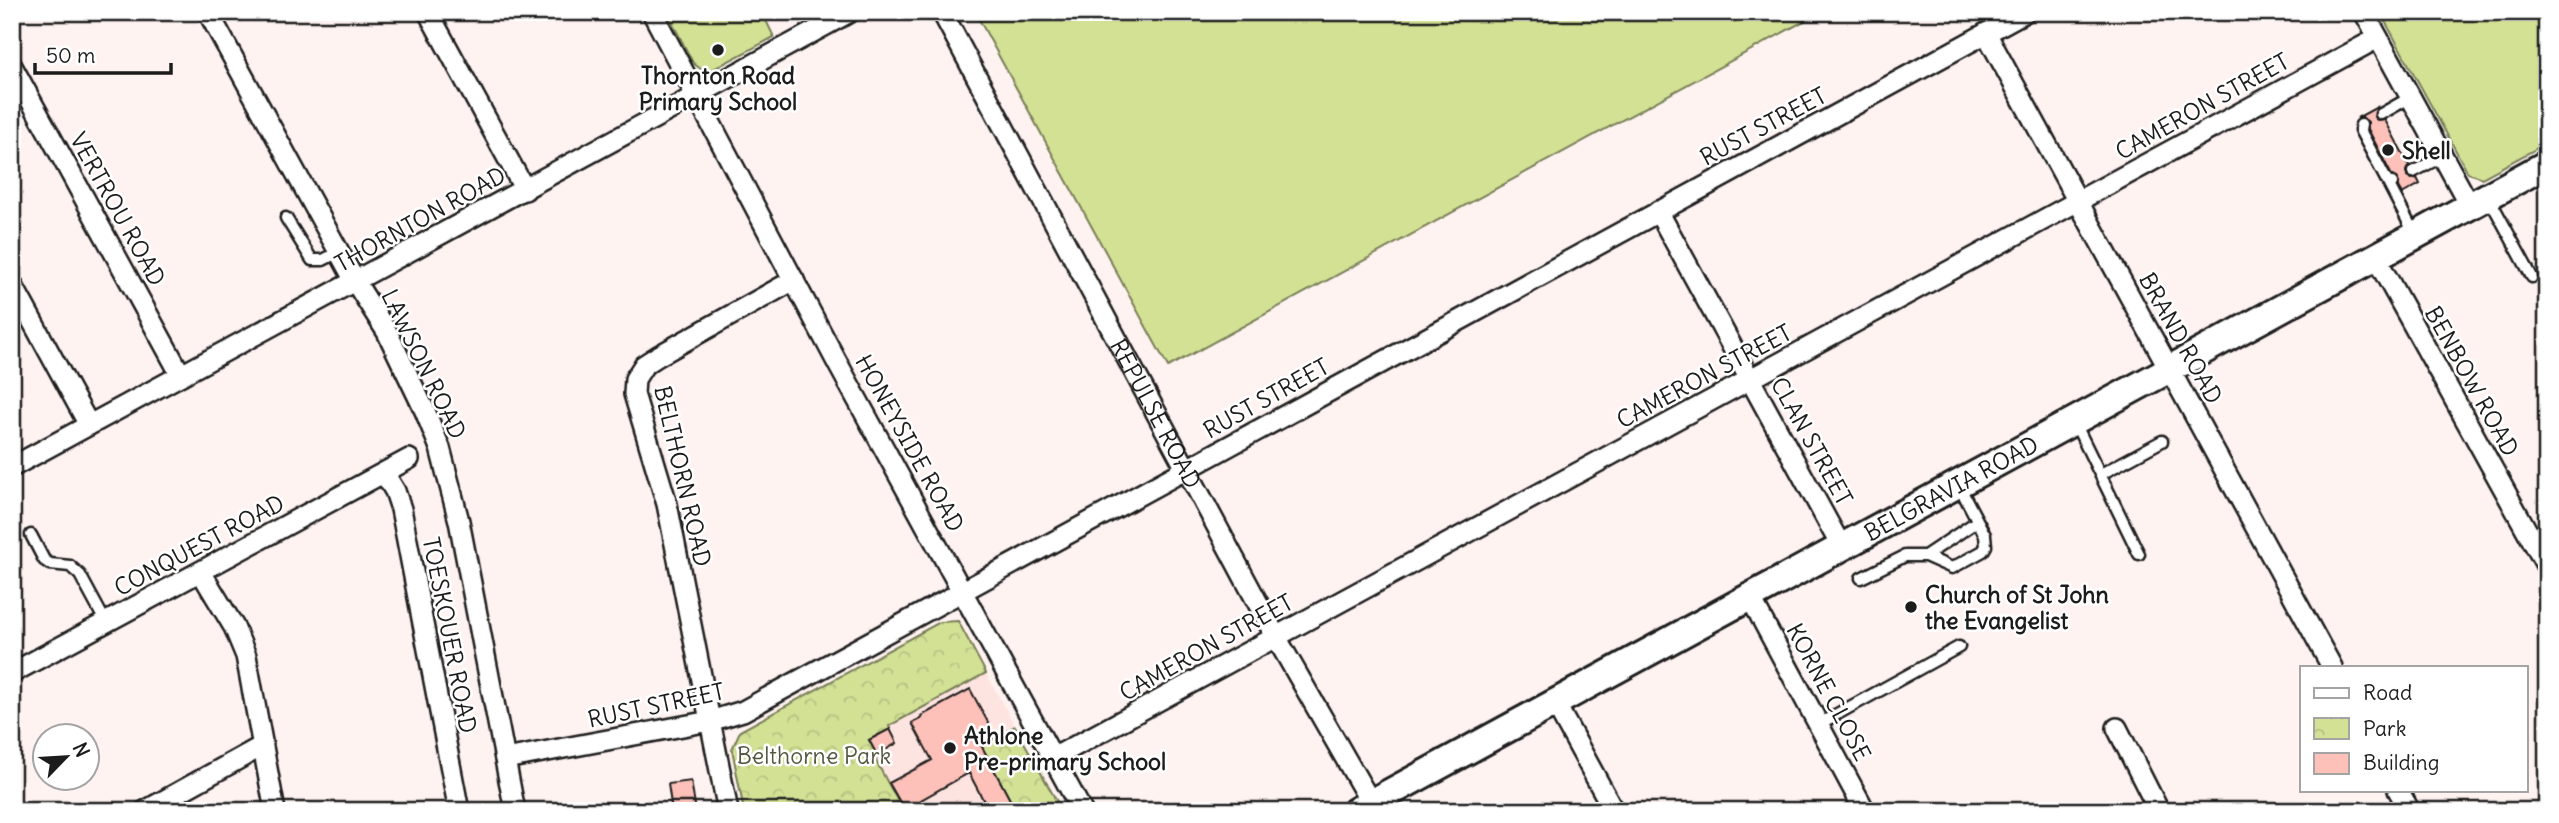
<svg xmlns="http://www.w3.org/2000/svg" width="2559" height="823" font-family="Delius,sans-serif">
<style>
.built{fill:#fee4e0}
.park{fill:url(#park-crowns);stroke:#787e58;stroke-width:2}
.pitch{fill:#d3e195;stroke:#787e58;stroke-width:2}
.building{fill:#fdc1b9;stroke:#1c1c1c;stroke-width:2}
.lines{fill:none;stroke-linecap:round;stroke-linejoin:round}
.lane-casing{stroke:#1c1c1c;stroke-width:15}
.street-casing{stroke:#1c1c1c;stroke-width:24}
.secondary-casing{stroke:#1c1c1c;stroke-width:32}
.lane{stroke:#fff;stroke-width:10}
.street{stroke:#fff;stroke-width:19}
.secondary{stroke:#fff;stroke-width:26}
.poi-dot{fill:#1c1c1c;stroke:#fff;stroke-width:2.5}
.labels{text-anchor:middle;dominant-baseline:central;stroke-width:5;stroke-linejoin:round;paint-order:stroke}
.poi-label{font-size:23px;font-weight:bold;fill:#1c1c1c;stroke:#fff;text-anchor:start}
.street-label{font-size:23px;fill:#1c1c1c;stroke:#fff}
.park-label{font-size:23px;fill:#535740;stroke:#fff}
</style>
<defs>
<pattern id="park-crowns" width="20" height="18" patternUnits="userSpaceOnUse" patternTransform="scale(1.75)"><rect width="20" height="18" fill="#d3e195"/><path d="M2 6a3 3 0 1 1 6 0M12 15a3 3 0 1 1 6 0" fill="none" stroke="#b5c080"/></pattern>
</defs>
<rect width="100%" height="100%" fill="#fff3f1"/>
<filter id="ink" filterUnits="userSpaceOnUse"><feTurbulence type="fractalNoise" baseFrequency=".0143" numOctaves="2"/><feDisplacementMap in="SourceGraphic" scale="14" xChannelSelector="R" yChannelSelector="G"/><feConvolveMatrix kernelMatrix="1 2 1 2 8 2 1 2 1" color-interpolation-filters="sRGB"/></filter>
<g filter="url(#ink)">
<path class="built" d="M 986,673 L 1062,811 L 903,811 L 875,761 L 869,741 L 889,729 L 888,727 Z"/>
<path class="park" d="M 958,621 L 986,673 L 889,726 L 890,729 L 869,740 L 877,755 L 876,761 L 903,811 L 744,811 L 732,749 L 740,731 L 940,622 Z
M 1015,726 L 1061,809 L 1058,811 L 1016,811 L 981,745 Z"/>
<path class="pitch" d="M 667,12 L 762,12 L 774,37 L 706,73 L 693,63 Z
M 975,12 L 1802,12 L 1806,20 L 1168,367 Z
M 2380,12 L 2547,12 L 2547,143 L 2482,178 L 2468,173 Z"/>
<path class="building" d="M 2377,107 L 2374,117 L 2378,121 L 2385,120 L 2409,165 L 2406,171 L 2407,176 L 2412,179 L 2417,178 L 2420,184 L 2402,194 L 2398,187 L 2398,179 L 2392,176 L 2368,129 L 2368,122 L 2363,118 L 2357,118 Z
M 970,689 L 996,737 L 981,745 L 1016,811 L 989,811 L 969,773 L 921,800 L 927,811 L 905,811 L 889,783 L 932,760 L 912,723 L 922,718 L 921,716 Z
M 890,729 L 897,743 L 877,755 L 869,740 Z
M 691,781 L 696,811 L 672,811 L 668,784 Z"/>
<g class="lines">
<defs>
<path id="lane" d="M 2381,114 L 2411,97
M 2361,125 L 2360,130 L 2389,185
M 2413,172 L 2443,156
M 2392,183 L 2389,185 L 2415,235
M 2488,196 L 2532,277
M 286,218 L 312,260 L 323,260 L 339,252
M 2074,421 L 2139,554
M 2101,474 L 2162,441
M 31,535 L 44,560 L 50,564 L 70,566 L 80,575 L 106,623
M 1925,556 L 1976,522
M 1861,578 L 1905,556 L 1925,556 L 1952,568 L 1983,551 L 1986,546 L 1985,535 L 1958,484
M 1819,724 L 1959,647"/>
<g id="street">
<path d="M 208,12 L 356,283 L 387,332 L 425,411 L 440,448 L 459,521 L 515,811"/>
<path d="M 428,12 L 525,190"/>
<path d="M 652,12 L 839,366 L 1082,811"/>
<path id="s1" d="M 942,12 L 1276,637 L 1371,803"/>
<path d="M 2364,12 L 2470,206"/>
<path d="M 1986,33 L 2332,667"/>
<path d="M 12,66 L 181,375"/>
<path d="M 1658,211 L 1841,546"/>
<path d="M 2375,256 L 2547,567"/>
<path d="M 12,284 L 89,425"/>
<path d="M 12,467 L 850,12"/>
<path d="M 384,473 L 395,491 L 401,509 L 459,811"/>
<path d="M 201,572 L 234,627 L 246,656 L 275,811"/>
<path d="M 1750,597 L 1865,811"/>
<path d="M 12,673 L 409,459"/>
<path d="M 1555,703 L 1614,811"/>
<path d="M 2117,728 L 2159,811"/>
<path d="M 1053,758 L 2378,38"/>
<path d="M 505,759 L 710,721 L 743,711 L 2025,12"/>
<path d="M 2398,790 L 2410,811"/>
<path d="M 145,811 L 262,746"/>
<path d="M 728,811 L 667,504 L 634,394 L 635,379 L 644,365 L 658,356 L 794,280"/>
</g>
<g id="secondary">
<path id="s2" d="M 1356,811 L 2547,164"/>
</g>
</defs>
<use href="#lane" class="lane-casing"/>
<use href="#street" class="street-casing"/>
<use href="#secondary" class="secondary-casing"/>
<use href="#lane" class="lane"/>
<use href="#street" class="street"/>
<use href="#secondary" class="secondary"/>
</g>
</g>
<g class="poi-dot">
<circle cx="718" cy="50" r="7"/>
<circle cx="2388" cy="150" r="7"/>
<circle cx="1911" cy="607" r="7"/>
<circle cx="950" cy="748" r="7"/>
</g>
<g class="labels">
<g class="poi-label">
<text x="718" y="75" text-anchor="middle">Thornton Road<tspan x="718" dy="26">Primary School</tspan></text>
<text x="2402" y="150">Shell</text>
<text x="1925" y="594">Church of St John<tspan x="1925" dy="26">the Evangelist</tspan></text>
<text x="964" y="735">Athlone<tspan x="964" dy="26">Pre-primary School</tspan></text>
</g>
<g class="street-label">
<text transform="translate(2202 106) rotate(-29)">CAMERON STREET</text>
<text transform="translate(1763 126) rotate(-28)">RUST STREET</text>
<text transform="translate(118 209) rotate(61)">VERTROU ROAD</text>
<text transform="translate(420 219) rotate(-29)">THORNTON ROAD</text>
<text transform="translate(2181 338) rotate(61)">BRAND ROAD</text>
<text transform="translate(424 364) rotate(64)">LAWSON ROAD</text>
<text transform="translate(1704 376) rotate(-28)">CAMERON STREET</text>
<text transform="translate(2472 381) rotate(61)">BENBOW ROAD</text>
<text transform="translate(1266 398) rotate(-29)">RUST STREET</text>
<text stroke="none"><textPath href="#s1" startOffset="455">REPULSE ROAD</textPath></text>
<text transform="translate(1812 441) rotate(61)">CLAN STREET</text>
<text transform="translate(910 443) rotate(61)">HONEYSIDE ROAD</text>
<text transform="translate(683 476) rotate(77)">BELTHORN ROAD</text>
<text stroke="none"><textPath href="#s2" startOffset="677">BELGRAVIA ROAD</textPath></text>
<text transform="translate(199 545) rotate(-28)">CONQUEST ROAD</text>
<text transform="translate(450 635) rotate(79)">TOESKOUER ROAD</text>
<text transform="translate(1206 647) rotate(-29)">CAMERON STREET</text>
<text transform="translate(1829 692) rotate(62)">KORNE CLOSE</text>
<text transform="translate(656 705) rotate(-12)">RUST STREET</text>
</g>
<g class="park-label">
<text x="814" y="755">Belthorne Park</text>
</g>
</g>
<rect width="2559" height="823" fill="none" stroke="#fff" stroke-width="42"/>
<rect x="21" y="21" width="2517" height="781" fill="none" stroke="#1c1c1c" stroke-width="2.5" filter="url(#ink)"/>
<rect x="2300" y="666" width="228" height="126" fill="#ffffff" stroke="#a4a4a4" stroke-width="2"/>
<rect x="2314" y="688" width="35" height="10" fill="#ffffff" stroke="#a4a4a4" stroke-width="2"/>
<text x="2363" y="700" font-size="21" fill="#1c1c1c">Road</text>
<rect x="2314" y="718" width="35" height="21" fill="url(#park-crowns)" stroke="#a4a4a4" stroke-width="2"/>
<text x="2363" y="736" font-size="21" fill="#1c1c1c">Park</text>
<rect x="2314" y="753" width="35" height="21" fill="#fdc1b9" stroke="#a4a4a4" stroke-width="2"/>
<text x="2363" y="770" font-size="21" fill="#1c1c1c">Building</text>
<g transform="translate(66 757) rotate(65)"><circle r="33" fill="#ffffff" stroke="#a4a4a4" stroke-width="2"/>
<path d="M0-5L12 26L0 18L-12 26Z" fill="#1c1c1c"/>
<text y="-10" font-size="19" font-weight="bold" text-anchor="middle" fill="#1c1c1c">N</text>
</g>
<path d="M35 63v10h136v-10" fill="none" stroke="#1c1c1c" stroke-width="3.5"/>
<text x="46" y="63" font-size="21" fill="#1c1c1c" stroke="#ffffff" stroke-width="5" paint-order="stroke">50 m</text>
</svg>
